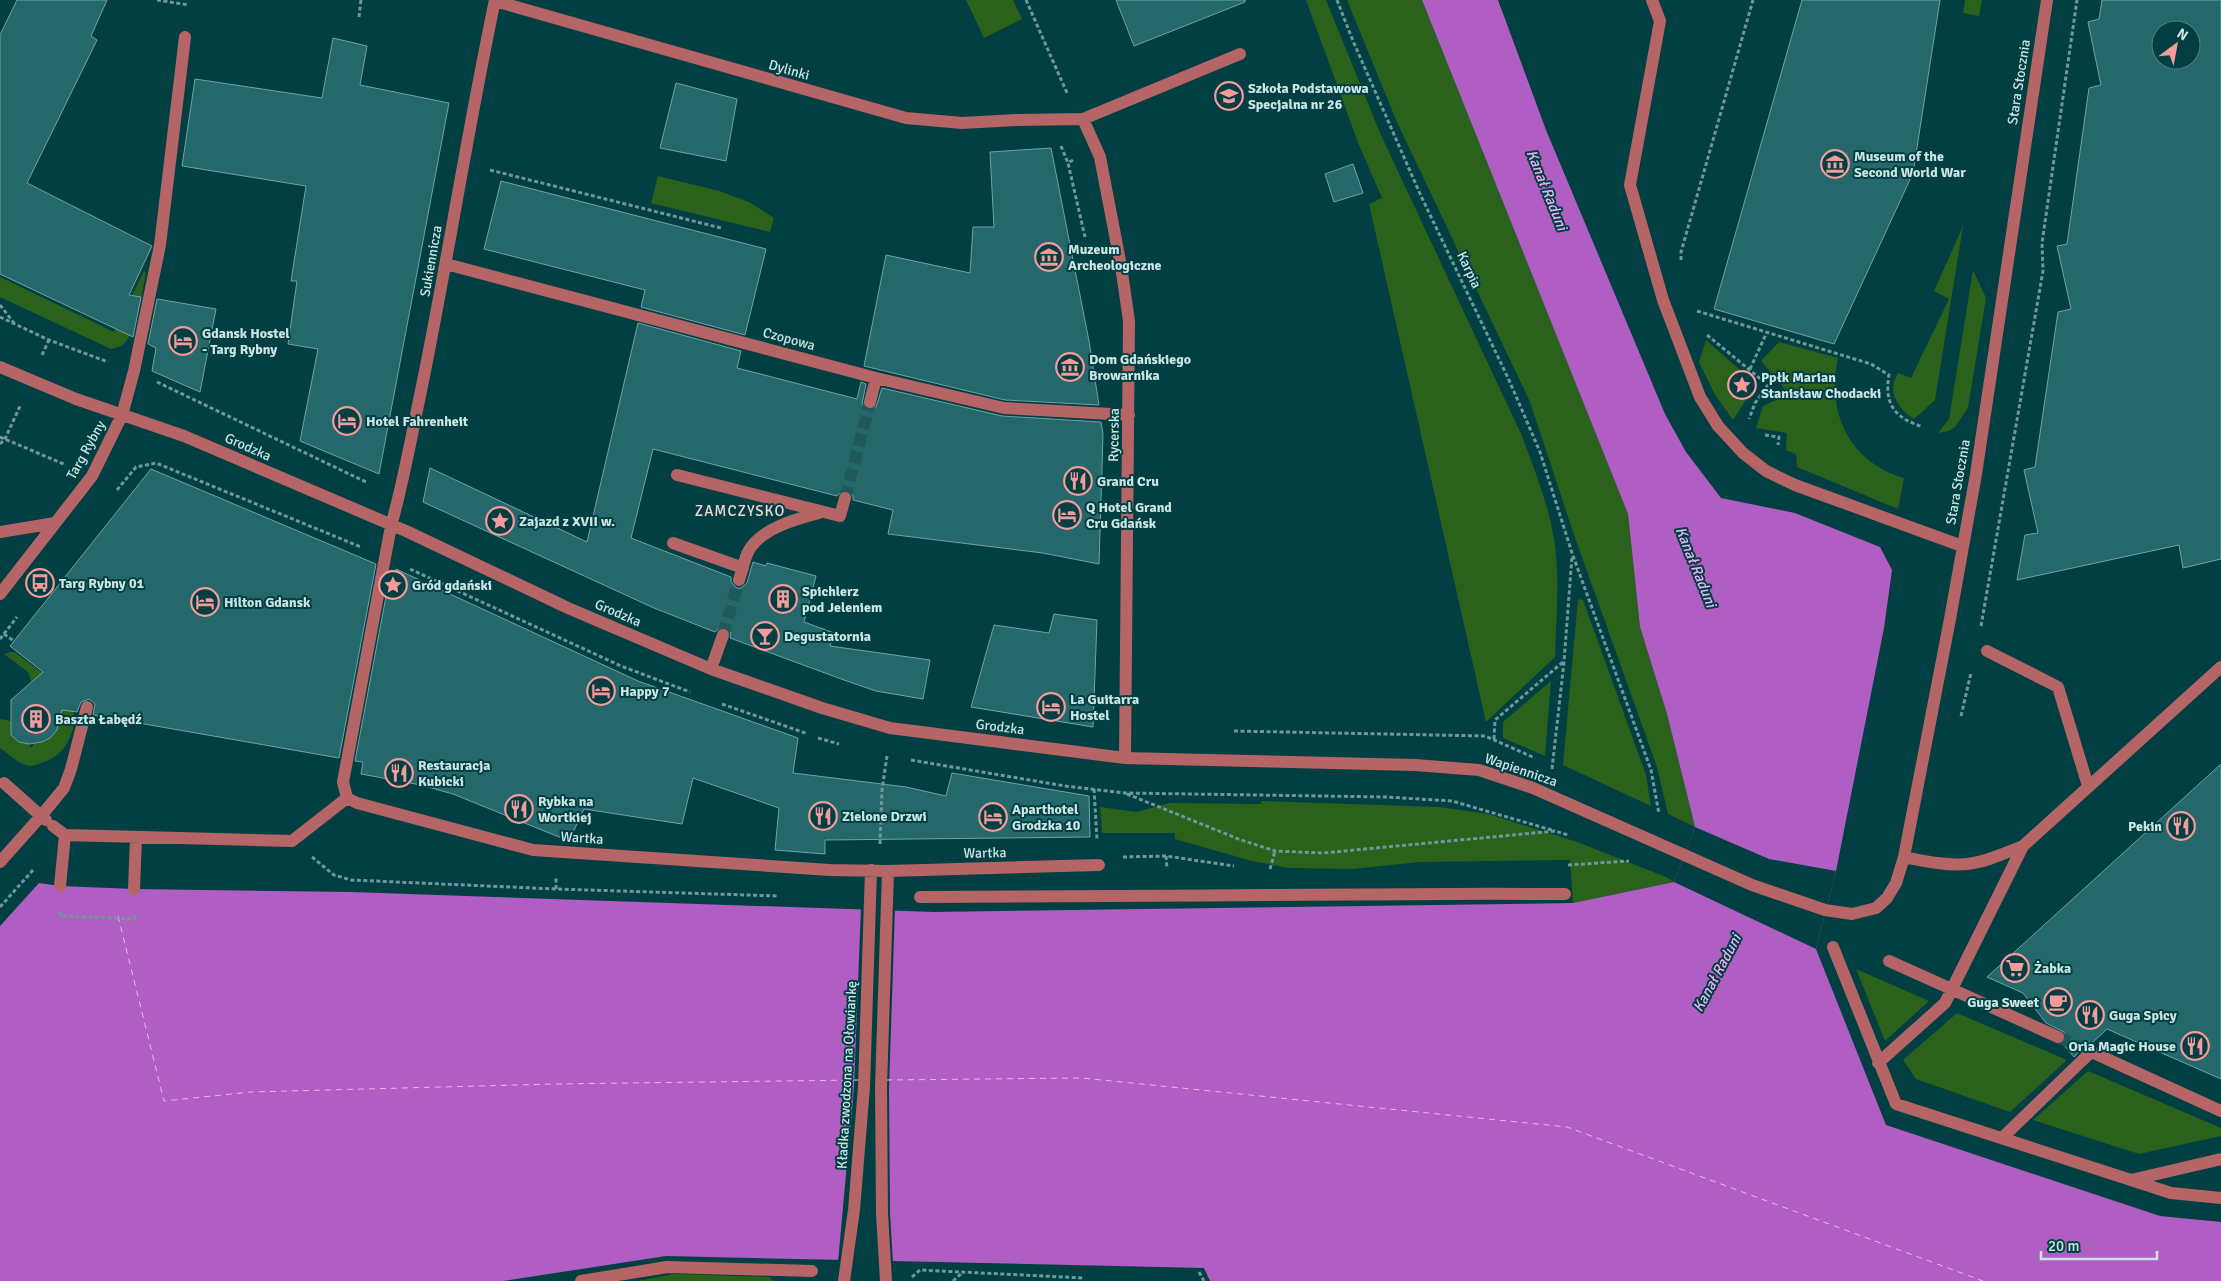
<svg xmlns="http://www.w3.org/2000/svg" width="2221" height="1281" font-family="Signika,sans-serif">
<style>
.green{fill:#2a611b}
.water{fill:#b05ec3}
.pier{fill:#023f42}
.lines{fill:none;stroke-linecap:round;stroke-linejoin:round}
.ferry{stroke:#eeb2fc;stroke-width:1;stroke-dasharray:6 5;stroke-linecap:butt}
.building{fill:#24686c;stroke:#6fa4a7;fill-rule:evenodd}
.minor-tunnel{stroke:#20585b;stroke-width:12;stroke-dasharray:12 6;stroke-linecap:butt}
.path{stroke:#6e989a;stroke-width:3;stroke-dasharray:4 2.5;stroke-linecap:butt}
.minor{stroke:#b56566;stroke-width:12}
.labels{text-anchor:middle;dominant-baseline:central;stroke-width:4;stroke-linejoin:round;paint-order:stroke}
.street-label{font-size:14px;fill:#cbe5e6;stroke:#023f42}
.poi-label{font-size:14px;font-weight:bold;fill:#cbe5e6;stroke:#023f42;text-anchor:start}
.water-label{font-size:15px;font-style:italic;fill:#eeb2fc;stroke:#023f42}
.neighbourhood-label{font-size:15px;letter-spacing:1px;fill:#f6d3d2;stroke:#023f42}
</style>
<rect width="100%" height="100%" fill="#023f42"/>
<path class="green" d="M 966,0 L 1013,0 L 1022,19 L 984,38 Z
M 1306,0 L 1326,0 L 1380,133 L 1522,436 C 1536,474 1552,512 1556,554 C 1559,588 1556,623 1555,657 L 1486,722 L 1369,204 L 1382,198 L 1359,145 Z
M 1347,0 L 1422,0 L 1628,514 L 1640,627 L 1667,714 L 1695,827 L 1668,814 L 1657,767 L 1573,532 L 1530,402 L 1396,120 Z
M 1965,0 L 1982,0 L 1979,16 L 1963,13 Z
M 658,176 L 719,191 L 749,202 L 774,218 L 770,232 L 651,203 Z
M 1963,226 L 1935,400 L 1914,419 C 1898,409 1886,391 1898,373 L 1911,378 L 1949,299 L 1934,291 Z
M 1973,270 L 1986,298 L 1968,408 L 1955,427 L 1949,431 L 1938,433 L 1949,419 Z
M 144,271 L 146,273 C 141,296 139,328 122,346 L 111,349 L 0,297 L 0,277 L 114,332 Z
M 1706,340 L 1756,384 L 1733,420 L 1715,395 L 1699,362 Z
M 1779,342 L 1838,358 C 1826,412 1849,462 1904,478 L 1898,509 L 1797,467 L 1796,454 L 1786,450 L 1787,433 L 1756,428 L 1763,406 L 1789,394 L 1761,361 Z
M 1578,599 L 1583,600 L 1646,775 L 1651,806 L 1563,765 Z
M 11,652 L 16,653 C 41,673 66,685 75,717 L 60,714 L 34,689 L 28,672 L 4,654 Z
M 1551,681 L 1545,756 L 1503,738 L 1503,722 Z
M 60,718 L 75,720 C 71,741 62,757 41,763 C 36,765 31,767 26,765 C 17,763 8,753 0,748 L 0,719 L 11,721 L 19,742 L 28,744 L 31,748 L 34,744 C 50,741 57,733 60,718 Z
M 1261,801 L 1439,807 L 1488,814 L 1577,842 L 1666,877 L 1674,882 L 1573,903 L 1570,860 L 1420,862 L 1352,869 L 1289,868 L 1252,861 L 1175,839 L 1175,833 L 1102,833 L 1100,807 L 1137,812 L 1169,803 L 1261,804 Z
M 1856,969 L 1929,1001 L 1885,1041 Z
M 1957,1013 L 2067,1060 L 2010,1112 L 1916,1079 L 1903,1060 Z
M 2088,1071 L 2221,1128 L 2221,1136 L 2139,1154 L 2033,1120 Z
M 674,1274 L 769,1277 L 774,1281 L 638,1281 Z"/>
<path class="water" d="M 1422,0 L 1498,0 L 1546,130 L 1665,414 L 1686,452 L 1721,498 L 1795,513 L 1880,547 L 1892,570 L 1884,628 L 1836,871 L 1816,949 L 1886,1125 L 2160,1216 L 2221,1222 L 2221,1281 L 1210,1281 L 1204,1268 L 666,1256 L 503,1281 L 0,1281 L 0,926 L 39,883 L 60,886 L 134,889 L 351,892 L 934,912 L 1573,903 L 1674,882 L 1695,827 L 1667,714 L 1640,627 L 1628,514 Z"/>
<path class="pier" d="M 1695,827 L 1769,859 L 1836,871 L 1816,949 L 1674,882 Z
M 861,907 L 895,908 L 889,1088 L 890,1213 L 893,1263 L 838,1262 L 854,1087 Z"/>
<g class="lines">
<path class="ferry" d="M 118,916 L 164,1101 L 251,1092 L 554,1084 L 859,1080
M 886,1080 L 1082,1078 L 1567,1127 L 1983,1281"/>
</g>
<path class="building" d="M 17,0 L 107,0 L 91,36 L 97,40 L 27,183 L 152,246 L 129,295 L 141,297 L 133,337 L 0,274 L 0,35 Z
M 1116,0 L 1245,0 L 1245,2 L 1134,46 Z
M 1802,0 L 1940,0 L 1913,173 L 1834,344 L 1714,309 Z
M 2102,0 L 2221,0 L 2221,559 L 2183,568 L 2179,545 L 2017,580 L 2025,535 L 2038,533 L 2024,470 L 2035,467 L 2058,312 L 2071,309 L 2057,246 L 2067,244 L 2089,88 L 2101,85 L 2088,22 L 2099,19 ZM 2161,30 L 2191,30 L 2191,60 L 2161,60 Z
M 333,38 L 367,46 L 360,85 L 449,103 L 379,474 L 300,441 L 318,349 L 288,344 L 297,281 L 291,281 L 306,186 L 182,166 L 195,79 L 322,98 Z
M 676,83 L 737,99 L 726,161 L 660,148 Z
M 1051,148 L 1089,341 L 1099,405 L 1005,400 L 864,366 L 886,255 L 970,273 L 973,227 L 994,227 L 990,152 Z
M 1353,164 L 1363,193 L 1334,202 L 1325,174 Z
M 501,181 L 766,249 L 745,335 L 641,307 L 645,290 L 484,249 Z
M 157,299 L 216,309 L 200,392 L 152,371 L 156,348 L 148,344 Z
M 638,323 L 741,351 L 737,368 L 857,399 L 861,382 L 866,384 L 862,404 L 869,410 L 876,407 L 882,388 L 1002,416 L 1101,422 L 1103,434 L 1099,564 L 1043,553 L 888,534 L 893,510 L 853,500 L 853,496 L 848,490 L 843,490 L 837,496 L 653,449 L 631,538 L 731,577 L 731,582 L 737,588 L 741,588 L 747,583 L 753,562 L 766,566 L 767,563 L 816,576 L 804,622 L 834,633 L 830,646 L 930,660 L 923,699 L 876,691 L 844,680 L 730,638 L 731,633 L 726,628 L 721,627 L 715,632 L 654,608 L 423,502 L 430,468 L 587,542 Z
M 151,469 L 376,564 L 339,758 L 93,715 L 95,704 L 89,699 L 81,702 L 77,712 L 62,710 L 57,730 L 50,738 L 42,742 L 29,744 L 19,742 L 11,735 L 11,700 L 43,672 L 10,646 Z
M 396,569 L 638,681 L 798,738 L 793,773 L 906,787 L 946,796 L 952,773 L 1089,796 L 1090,837 L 825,840 L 825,854 L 775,850 L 779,808 L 693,778 L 682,824 L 584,809 L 569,841 L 453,794 L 421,785 L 361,774 L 363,762 L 355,761 L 391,570 L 396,572 Z
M 1054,614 L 1097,620 L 1093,727 L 971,707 L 994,625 L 1049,633 Z
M 2221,764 L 2221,1079 L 2107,1029 L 2092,1043 L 2085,1041 L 2080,1043 L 2077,1046 L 2078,1053 L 2074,1057 L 2063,1044 L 2066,1037 L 2064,1032 L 2046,1023 L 2023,993 L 1987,977 Z"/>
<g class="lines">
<path class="minor-tunnel" d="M 845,498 L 870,402
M 723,635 L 739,580
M 2058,1037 L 2085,1049"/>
<path class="path" d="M 157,0 L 189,5
M 1026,0 L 1067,93
M 1337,0 L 1353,41 L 1421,196 L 1509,380 L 1540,452 L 1572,553 L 1651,770 L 1659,814
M 359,17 L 361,0
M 1061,146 L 1068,163
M 1073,160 L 1068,163 L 1085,237
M 490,170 L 721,228
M 1681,260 L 1681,252 L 1753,0
M 0,305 L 14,323
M 1697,311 L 1871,364 L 1889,375 C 1884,405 1895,418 1923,427
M 0,317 L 49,340 L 108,362
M 1707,335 L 1768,385 L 1755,403 L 1749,419
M 42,355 L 49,340
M 1750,369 L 1767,332
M 157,382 L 368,483
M 1765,435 L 1779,437 L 1778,445
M 0,437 L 66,465
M 0,444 L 5,439 L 21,404
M 117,490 L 136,467 L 156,463 L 361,547
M 410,569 L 621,666 L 690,692
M 1981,626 L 2043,271 L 2042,243 L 2077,0
M 4,634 L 14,641
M 0,639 L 17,617
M 722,704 L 808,734
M 1961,716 L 1971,673
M 1234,731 L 1485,736 L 1535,758
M 818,738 L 839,744
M 1494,739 L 1495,720 L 1563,662
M 911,760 L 1065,786 L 1125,793 L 1386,797 L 1452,801 L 1555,831
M 1552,769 L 1564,662 L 1572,556
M 1094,789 L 1097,840
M 1127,794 L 1241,840 L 1275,851 L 1323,853 L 1555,831 L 1568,835
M 880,844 L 882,790 L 887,756
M 1166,856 L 1167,869
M 312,857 L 334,875 L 351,880 L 556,889 L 779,896
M 1123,857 L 1166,856 L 1234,866
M 1568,865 L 1629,861
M 1270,869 L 1275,851
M 556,889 L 556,877
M 0,907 L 34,869
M 60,912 L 60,916 L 135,919 L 135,914
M 1199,1272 L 1204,1281
M 912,1277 L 920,1270 L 1084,1278
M 953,1281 L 962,1273"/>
<path class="minor" d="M 495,0 C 468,128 448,258 422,386 C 412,433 404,480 391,526 L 343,782 L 347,798 L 357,803 L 533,850 L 830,870 L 888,871 L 1099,865
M 1652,0 L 1660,21 L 1630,185 L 1663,300 L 1700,397 L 1718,426 L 1743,453 L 1766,471 L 1795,485 L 1962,546
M 495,1 L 906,118 L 962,123 L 1016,120 L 1083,119 L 1240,54
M 1083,119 L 1100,157 L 1121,266 L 1129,321 L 1125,758
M 446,264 L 876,378 L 1004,408 L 1129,415
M 0,367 L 76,399 L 184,436 L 406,531 L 568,608 L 711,669 L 822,708 L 890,728 L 1125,758 L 1415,765 L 1479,770 L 1533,788 L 1752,885 L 1825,910 L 1852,914 L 1876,908 L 1887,898 L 1896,883 L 1904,857 L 1950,619 L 1976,474 L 2047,0
M 870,402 L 876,378
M 677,475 L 840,516 L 845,498
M 0,532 L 55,523
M 673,543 L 743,568
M 739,580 C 742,571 744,562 747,554 C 758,529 796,519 819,513
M 0,594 L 92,476 L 122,415 L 134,371 L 160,245 L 185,37
M 1987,651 L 2058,687 L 2088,786
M 711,669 L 723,635
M 4,783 L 41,816 L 64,788 L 71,769 L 87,707
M 53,826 L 65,835 L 292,841 L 347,798
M 1904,857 C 1925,861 1946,866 1967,864 C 1986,862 2005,853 2023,846 L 2221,667
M 0,862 L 41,816 L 46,820
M 60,886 L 65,835
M 134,889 L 136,838
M 920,897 C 1135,897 1350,893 1565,894
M 1833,947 L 1896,1104 L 2171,1193 L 2221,1198
M 1889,961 L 2058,1037
M 2085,1049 L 2221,1111
M 1878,1063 L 1945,1003 L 2023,846
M 2002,1138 L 2091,1052
M 2131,1180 L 2221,1159
M 581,1281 L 667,1267 L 812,1271
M 844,1281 L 854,1210 L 864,1087 L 871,870
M 886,1281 L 882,1213 L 881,1087 L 888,871"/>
</g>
<defs>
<symbol id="school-ring" viewBox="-11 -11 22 22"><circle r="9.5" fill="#023f42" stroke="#f59b9b" stroke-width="1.5"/><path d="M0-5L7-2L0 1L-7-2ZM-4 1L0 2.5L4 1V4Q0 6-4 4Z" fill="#f59b9b"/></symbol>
<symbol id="museum-ring" viewBox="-11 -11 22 22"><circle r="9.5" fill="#023f42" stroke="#f59b9b" stroke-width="1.5"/><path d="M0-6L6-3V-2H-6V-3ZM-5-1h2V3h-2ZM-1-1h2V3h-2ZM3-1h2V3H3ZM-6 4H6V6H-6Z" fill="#f59b9b"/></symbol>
<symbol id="hotel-ring" viewBox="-11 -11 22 22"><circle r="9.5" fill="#023f42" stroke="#f59b9b" stroke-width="1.5"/><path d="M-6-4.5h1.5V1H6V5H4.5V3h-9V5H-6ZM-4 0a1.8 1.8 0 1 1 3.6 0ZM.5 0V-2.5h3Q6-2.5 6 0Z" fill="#f59b9b"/></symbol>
<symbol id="sight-ring" viewBox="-11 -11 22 22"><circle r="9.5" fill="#023f42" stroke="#f59b9b" stroke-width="1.5"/><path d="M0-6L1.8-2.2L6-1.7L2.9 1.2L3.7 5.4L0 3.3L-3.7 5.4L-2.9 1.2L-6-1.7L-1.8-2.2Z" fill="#f59b9b"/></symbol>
<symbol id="restaurant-ring" viewBox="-11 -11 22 22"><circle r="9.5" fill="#023f42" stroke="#f59b9b" stroke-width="1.5"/><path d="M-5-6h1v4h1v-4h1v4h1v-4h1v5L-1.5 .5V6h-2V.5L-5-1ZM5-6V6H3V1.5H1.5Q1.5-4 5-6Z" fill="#f59b9b"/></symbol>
<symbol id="bus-ring" viewBox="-11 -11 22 22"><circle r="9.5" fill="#023f42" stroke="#f59b9b" stroke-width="1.5"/><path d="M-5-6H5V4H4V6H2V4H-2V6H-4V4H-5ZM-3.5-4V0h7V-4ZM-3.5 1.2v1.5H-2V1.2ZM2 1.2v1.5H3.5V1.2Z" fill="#f59b9b"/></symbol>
<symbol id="building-ring" viewBox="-11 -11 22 22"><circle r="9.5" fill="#023f42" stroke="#f59b9b" stroke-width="1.5"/><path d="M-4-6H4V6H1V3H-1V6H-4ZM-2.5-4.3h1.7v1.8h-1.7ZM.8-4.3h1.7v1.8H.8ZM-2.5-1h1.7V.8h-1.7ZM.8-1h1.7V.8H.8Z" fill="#f59b9b"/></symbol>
<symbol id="bar-ring" viewBox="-11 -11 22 22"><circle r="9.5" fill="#023f42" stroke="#f59b9b" stroke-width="1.5"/><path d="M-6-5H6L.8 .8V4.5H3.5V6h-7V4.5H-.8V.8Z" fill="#f59b9b"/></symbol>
<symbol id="supermarket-ring" viewBox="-11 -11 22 22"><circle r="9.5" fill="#023f42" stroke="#f59b9b" stroke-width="1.5"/><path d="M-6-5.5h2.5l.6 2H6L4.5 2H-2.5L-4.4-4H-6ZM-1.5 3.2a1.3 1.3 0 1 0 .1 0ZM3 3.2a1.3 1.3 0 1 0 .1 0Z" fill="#f59b9b"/></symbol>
<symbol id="cafe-ring" viewBox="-11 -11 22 22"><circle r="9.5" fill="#023f42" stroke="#f59b9b" stroke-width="1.5"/><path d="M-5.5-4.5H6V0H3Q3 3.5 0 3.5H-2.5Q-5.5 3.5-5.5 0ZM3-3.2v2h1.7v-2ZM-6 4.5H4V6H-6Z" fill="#f59b9b"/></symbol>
</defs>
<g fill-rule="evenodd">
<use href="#school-ring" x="1213" y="80" width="32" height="32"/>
<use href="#museum-ring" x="1819" y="148" width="32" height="32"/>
<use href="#museum-ring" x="1033" y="241" width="32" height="32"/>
<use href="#hotel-ring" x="167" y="325" width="32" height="32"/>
<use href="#museum-ring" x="1054" y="351" width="32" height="32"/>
<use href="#sight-ring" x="1726" y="369" width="32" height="32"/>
<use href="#hotel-ring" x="331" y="405" width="32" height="32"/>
<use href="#restaurant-ring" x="1062" y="465" width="32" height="32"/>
<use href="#hotel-ring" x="1051" y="499" width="32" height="32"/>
<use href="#sight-ring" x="484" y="505" width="32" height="32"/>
<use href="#bus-ring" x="24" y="567" width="32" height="32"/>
<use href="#sight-ring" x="377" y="569" width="32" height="32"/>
<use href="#building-ring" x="767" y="583" width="32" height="32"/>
<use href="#hotel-ring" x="189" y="586" width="32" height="32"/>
<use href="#bar-ring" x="749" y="620" width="32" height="32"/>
<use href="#hotel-ring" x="585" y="675" width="32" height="32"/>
<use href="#hotel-ring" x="1035" y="691" width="32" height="32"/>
<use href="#building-ring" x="20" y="703" width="32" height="32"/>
<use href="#restaurant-ring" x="383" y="757" width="32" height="32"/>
<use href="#restaurant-ring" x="503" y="793" width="32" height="32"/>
<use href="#restaurant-ring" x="807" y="800" width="32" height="32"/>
<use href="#hotel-ring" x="977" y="801" width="32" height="32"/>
<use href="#restaurant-ring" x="2165" y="810" width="32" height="32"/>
<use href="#supermarket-ring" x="1999" y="952" width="32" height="32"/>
<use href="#cafe-ring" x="2042" y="986" width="32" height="32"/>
<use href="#restaurant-ring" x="2074" y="999" width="32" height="32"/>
<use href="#restaurant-ring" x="2179" y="1030" width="32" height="32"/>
</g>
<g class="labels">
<g class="street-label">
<text transform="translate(789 70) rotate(16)">Dylinki</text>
<text transform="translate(2019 82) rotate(-81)">Stara Stocznia</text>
<text transform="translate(431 261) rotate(-80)">Sukiennicza</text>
<text transform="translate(1469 270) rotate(65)">Karpia</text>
<text transform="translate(789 339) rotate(15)">Czopowa</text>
<text transform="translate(1114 435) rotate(-89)">Rycerska</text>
<text transform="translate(248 447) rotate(24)">Grodzka</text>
<text transform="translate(86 450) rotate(-61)">Targ Rybny</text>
<text transform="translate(1958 482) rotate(-80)">Stara Stocznia</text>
<text transform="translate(618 613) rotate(23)">Grodzka</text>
<text transform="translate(1000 727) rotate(7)">Grodzka</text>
<text transform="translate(1521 770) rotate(19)">Wapiennicza</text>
<text transform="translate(582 838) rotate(4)">Wartka</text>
<text transform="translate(985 853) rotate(-1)">Wartka</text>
<text transform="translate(847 1075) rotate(-87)">Kładka zwodzona na Ołowiankę</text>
</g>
<g class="poi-label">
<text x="1248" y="88">Szkoła Podstawowa<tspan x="1248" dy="16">Specjalna nr 26</tspan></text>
<text x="1854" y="156">Museum of the<tspan x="1854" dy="16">Second World War</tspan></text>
<text x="1068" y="249">Muzeum<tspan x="1068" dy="16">Archeologiczne</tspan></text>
<text x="202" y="333">Gdansk Hostel<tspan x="202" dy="16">- Targ Rybny</tspan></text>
<text x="1089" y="359">Dom Gdańskiego<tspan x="1089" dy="16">Browarnika</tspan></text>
<text x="1761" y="377">Ppłk Marian<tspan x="1761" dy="16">Stanisław Chodacki</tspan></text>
<text x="366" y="421">Hotel Fahrenheit</text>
<text x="1097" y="481">Grand Cru</text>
<text x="1086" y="507">Q Hotel Grand<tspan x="1086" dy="16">Cru Gdańsk</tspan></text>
<text x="519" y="521">Zajazd z XVII w.</text>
<text x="59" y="583">Targ Rybny 01</text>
<text x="412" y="585">Gród gdański</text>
<text x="802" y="591">Spichlerz<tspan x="802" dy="16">pod Jeleniem</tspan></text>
<text x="224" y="602">Hilton Gdansk</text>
<text x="784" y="636">Degustatornia</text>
<text x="620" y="691">Happy 7</text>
<text x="1070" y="699">La Guitarra<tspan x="1070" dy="16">Hostel</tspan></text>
<text x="55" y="719">Baszta Łabędź</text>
<text x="418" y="765">Restauracja<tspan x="418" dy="16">Kubicki</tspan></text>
<text x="538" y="801">Rybka na<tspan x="538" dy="16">Wortkiej</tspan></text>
<text x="1012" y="809">Aparthotel<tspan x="1012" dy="16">Grodzka 10</tspan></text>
<text x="842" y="816">Zielone Drzwi</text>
<text x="2162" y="826" text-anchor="end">Pekin</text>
<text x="2034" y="968">Żabka</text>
<text x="2039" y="1002" text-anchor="end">Guga Sweet</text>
<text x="2109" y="1015">Guga Spicy</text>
<text x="2176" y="1046" text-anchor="end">Oria Magic House</text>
</g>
<g class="water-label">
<text transform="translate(1547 190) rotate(68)">Kanał Raduni</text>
<text transform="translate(1696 567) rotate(68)">Kanał Raduni</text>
<text transform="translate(1717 973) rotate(-62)">Kanał Raduni</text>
</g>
<g class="neighbourhood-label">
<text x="740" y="511">ZAMCZYSKO</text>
</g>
</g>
<g transform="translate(2176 45) rotate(32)"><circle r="24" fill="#023f42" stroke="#528184"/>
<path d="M0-4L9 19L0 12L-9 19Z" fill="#f59b9b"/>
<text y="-8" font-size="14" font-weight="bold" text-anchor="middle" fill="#cbe5e6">N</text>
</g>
<path d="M2041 1251v8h116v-8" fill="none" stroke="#cbe5e6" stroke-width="2.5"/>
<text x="2048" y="1251" font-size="15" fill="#cbe5e6" stroke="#023f42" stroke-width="4" paint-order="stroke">20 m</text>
</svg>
